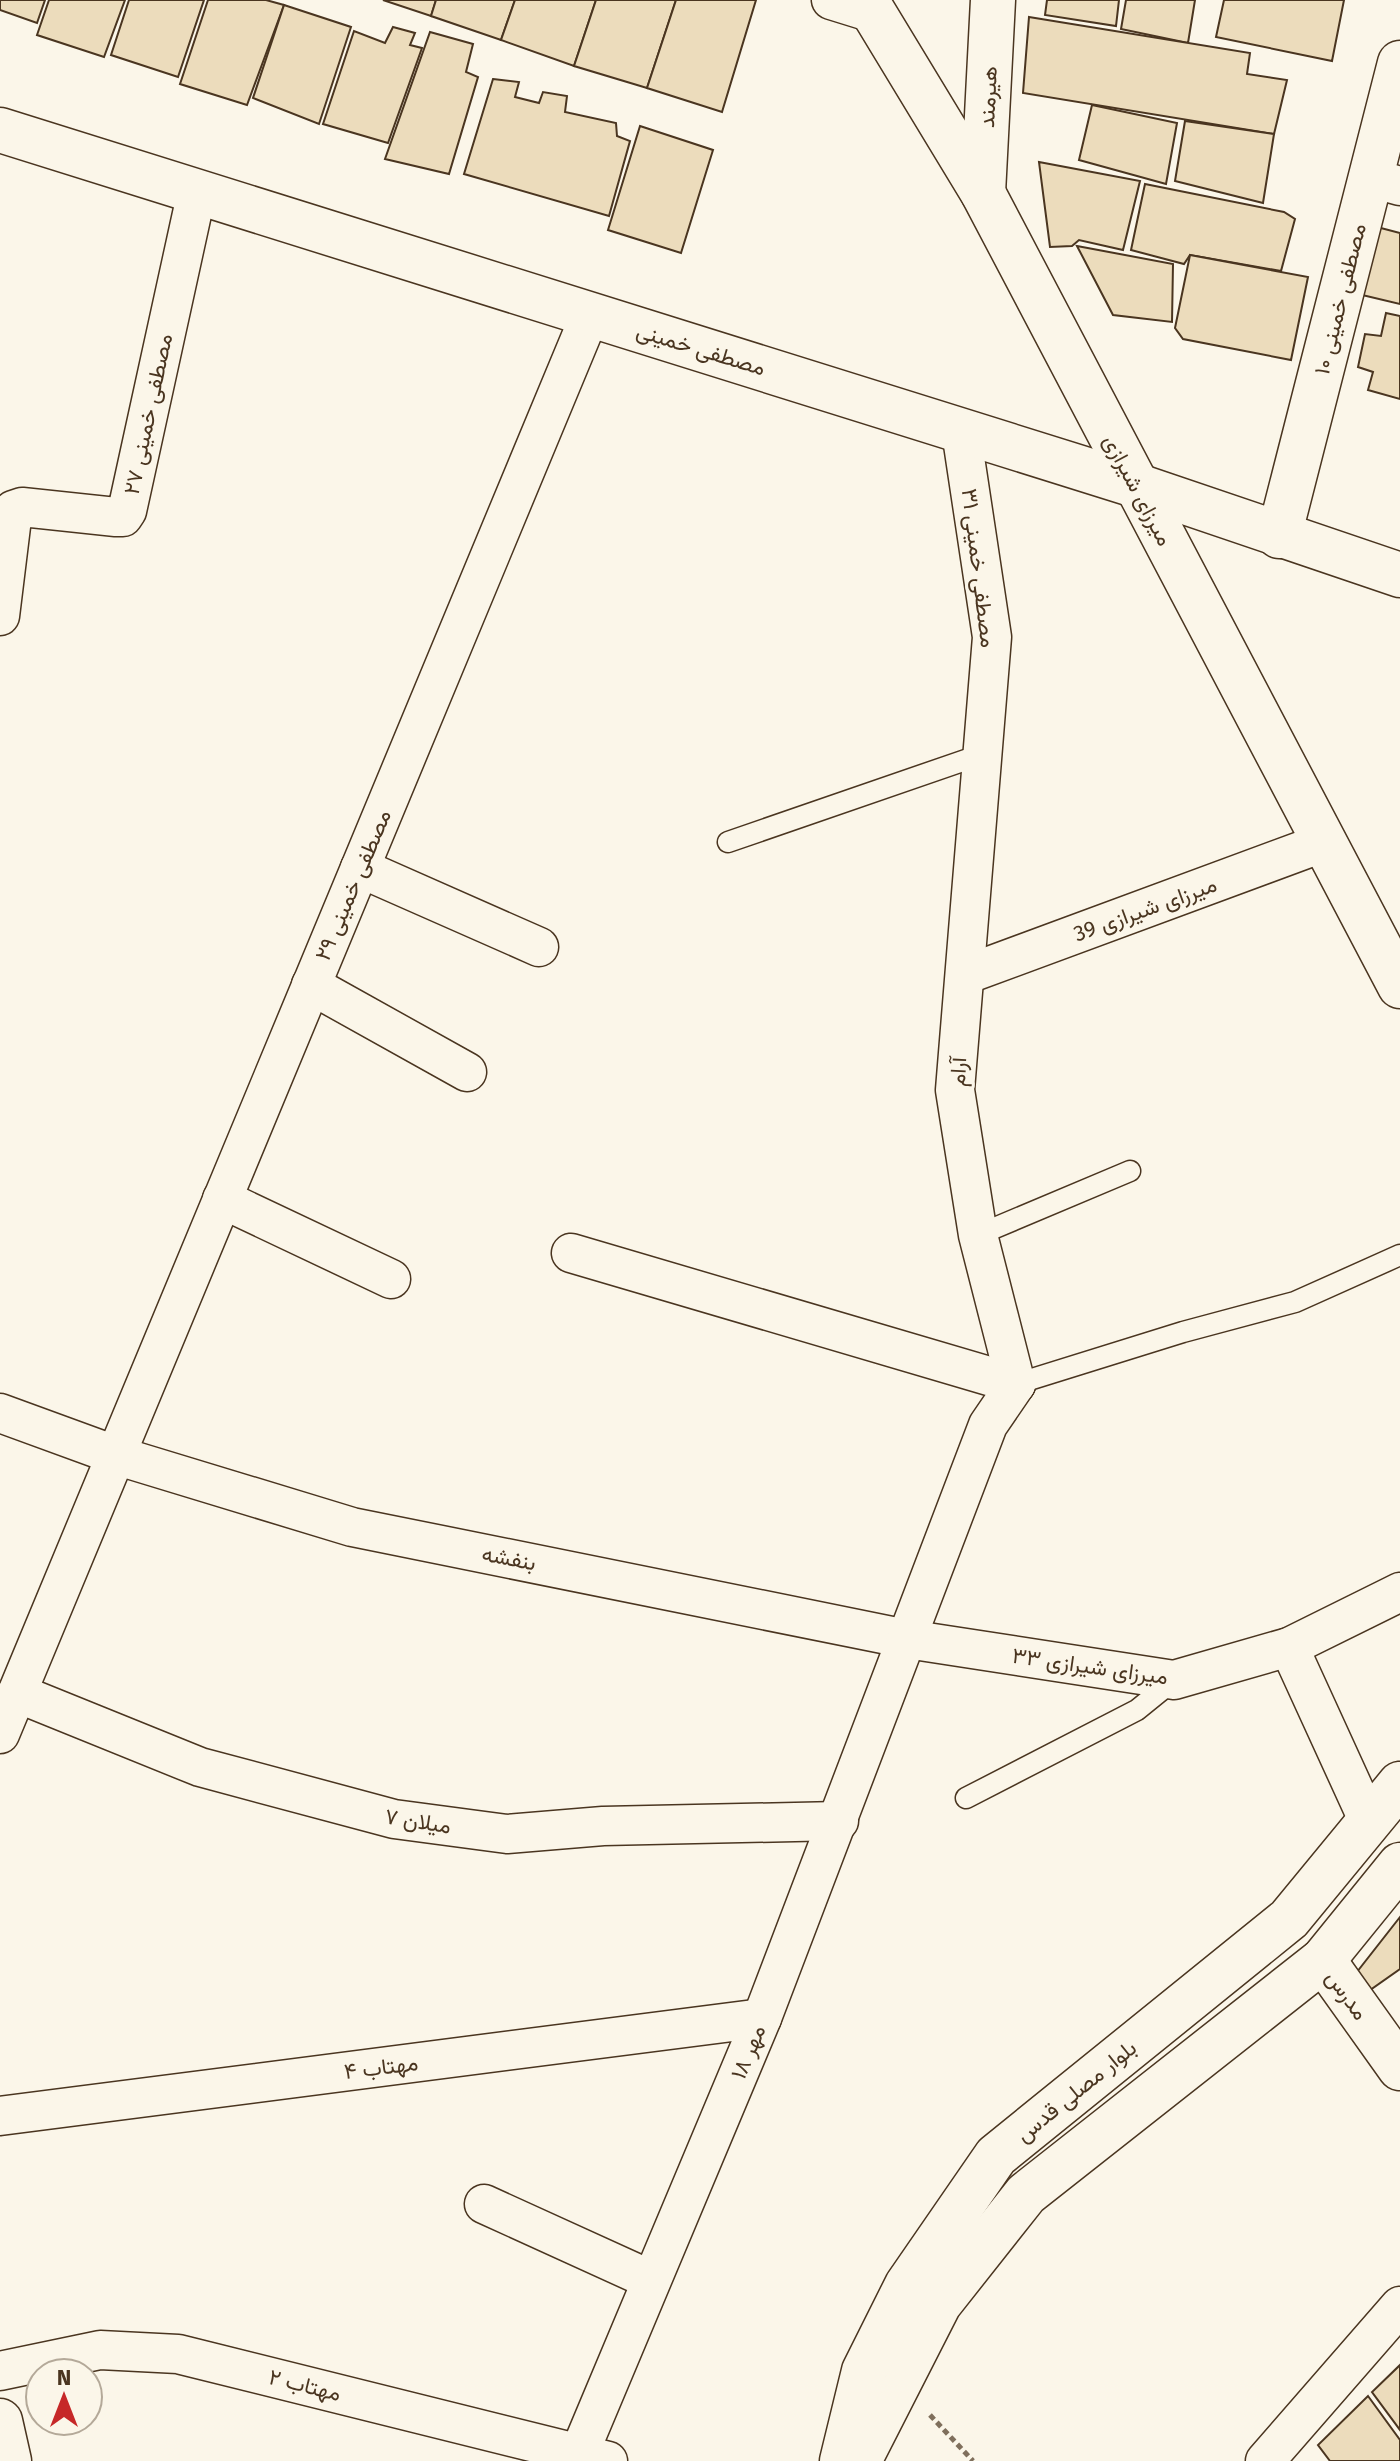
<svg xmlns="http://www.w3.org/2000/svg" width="1400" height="2461" viewBox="0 0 1400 2461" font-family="'Fira Sans',Vazirmatn,sans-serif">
	<rect width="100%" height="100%" fill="#fbf6e9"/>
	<g fill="#ecdcbc" stroke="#4a3520" stroke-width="2">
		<path d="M 0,0 L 45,0 L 37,23 L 0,10 Z"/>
		<path d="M 49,0 L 125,0 L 104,57 L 37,35 Z"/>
		<path d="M 129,0 L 204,0 L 178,77 L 111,55 Z"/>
		<path d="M 208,0 L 266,0 L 284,5 L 247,105 L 180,84 Z"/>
		<path d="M 383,0 L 436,0 L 431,16 Z"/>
		<path d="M 436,0 L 515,0 L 501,40 L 431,16 Z"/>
		<path d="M 515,0 L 596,0 L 574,66 L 501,40 Z"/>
		<path d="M 596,0 L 676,0 L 647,88 L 574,66 Z"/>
		<path d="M 676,0 L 756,0 L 722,112 L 647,88 Z"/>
		<path d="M 1047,0 L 1119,0 L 1116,26 L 1045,15 Z"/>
		<path d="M 1126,0 L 1195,0 L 1188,43 L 1121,29 Z"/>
		<path d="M 1224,0 L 1344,0 L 1332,61 L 1216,37 Z"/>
		<path d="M 284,5 L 351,27 L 319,124 L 253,98 Z"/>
		<path d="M 1029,17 L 1250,53 L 1247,74 L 1287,80 L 1274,134 L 1023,93 Z"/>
		<path d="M 393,27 L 415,33 L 410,45 L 422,48 L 388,143 L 323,124 L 354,31 L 385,43 Z"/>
		<path d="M 430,32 L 473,44 L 466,72 L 478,77 L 449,174 L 385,159 Z"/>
		<path d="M 493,79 L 519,82 L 515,97 L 539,103 L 543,92 L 567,96 L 565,112 L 616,123 L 617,136 L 630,141 L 609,216 L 464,174 Z"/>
		<path d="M 1092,105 L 1177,123 L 1166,184 L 1079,160 Z"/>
		<path d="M 1185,121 L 1274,134 L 1263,203 L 1175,181 Z"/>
		<path d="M 640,126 L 713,150 L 681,253 L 608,230 Z"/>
		<path d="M 1039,162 L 1140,181 L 1123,250 L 1079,240 L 1072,246 L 1050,247 Z"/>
		<path d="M 1145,184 L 1284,212 L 1295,219 L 1281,271 L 1190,255 L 1184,264 L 1131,250 Z"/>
		<path d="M 1377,227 L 1400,233 L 1400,304 L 1358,294 Z"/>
		<path d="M 1077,246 L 1173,264 L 1172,322 L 1113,315 Z"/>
		<path d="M 1190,255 L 1308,277 L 1291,360 L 1183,339 L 1175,328 Z"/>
		<path d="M 1386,313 L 1400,316 L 1400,399 L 1368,390 L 1373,372 L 1358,367 L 1365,334 L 1381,336 Z"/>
		<path d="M 1400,1917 L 1400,1969 L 1363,1995 L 1353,1977 Z"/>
		<path d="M 1400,2365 L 1400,2430 L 1372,2392 Z"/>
		<path d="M 1368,2396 L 1400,2440 L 1400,2461 L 1330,2461 L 1318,2445 Z"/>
	</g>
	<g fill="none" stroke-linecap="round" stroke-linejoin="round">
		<defs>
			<g id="lane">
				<path d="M 728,842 L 983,754"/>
				<path d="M 978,1235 L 1130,1171"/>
				<path d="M 1016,1384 L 1183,1332 L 1295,1302 L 1400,1255"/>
				<path d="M 966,1798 L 1137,1710 L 1174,1680"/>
			</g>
			<g id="street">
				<path d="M 831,0 L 873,13"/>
				<path d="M 1371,178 L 1400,186"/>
				<path d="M 961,431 L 992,637 L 955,1090 L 978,1235 L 1016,1384"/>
				<path d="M 0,616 L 13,510 L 22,507 L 116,517 L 123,517 L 127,511 L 197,191"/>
				<path d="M 360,868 L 539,947"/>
				<path d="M 965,975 L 1325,842"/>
				<path d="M 311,985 L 467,1072"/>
				<path d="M 222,1199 L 391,1279"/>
				<path d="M 571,1253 L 1016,1384"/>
				<path d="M 0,1413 L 115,1455 L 352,1527 L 907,1639 L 1174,1680 L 1289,1647 L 1400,1592"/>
				<path d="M 1289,1647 L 1369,1822"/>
				<path d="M 17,1693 L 200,1767 L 394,1819 L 507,1834 L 603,1826 L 839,1821"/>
				<path d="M 0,1734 L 590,315"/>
				<path d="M 0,2116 L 762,2018"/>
				<path d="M 484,2204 L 651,2280"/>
				<path d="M 0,2371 L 100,2350 L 178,2354 L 608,2461"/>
				<path d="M 576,2461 L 762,2018 L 988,1425 L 1016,1384"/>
				<path d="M 1265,2461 L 1400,2306"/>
			</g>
			<g id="secondary">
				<path d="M 866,0 L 983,193 L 1400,986"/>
				<path d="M 0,130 L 1135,485 L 1400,575"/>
				<path d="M 983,193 L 993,0"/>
				<path d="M 1279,536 L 1400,63"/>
				<path d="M 1323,1960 L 1400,2068"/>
				<path d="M 0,2421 L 9,2461"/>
				<path d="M 860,2459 L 939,2304 L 1026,2194 L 1323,1960 L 1400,1865"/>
				<path d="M 842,2461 L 864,2371 L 907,2285 L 996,2156 L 1289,1919 L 1400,1784"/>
			</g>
		</defs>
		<use href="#lane" stroke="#4a3520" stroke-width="23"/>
		<use href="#street" stroke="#4a3520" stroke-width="41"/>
		<use href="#secondary" stroke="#4a3520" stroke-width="47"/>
		<path stroke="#7f6f5c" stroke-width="5" stroke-dasharray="6 4" stroke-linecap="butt" d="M 930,2415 L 973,2461"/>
		<use href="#lane" stroke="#fbf6e9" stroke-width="20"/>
		<use href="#street" stroke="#fbf6e9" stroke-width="38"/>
		<use href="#secondary" stroke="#fbf6e9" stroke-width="44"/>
	</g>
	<g text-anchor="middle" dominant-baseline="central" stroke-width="6" stroke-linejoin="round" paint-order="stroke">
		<g font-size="22" fill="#4a3520" stroke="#fbf6e9">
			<text transform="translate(988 97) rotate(-87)">هیرمند</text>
			<text transform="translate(1340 299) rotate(-76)">مصطفی خمینی ۱۰</text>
			<text transform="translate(701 349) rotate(17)">مصطفی خمینی</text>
			<text transform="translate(148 414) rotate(-78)">مصطفی خمینی ۲۷</text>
			<text transform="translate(1138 490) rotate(62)">میرزای شیرازی</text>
			<text transform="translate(979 568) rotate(83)">مصطفی خمینی ۳۱</text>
			<text transform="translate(353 885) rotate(-67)">مصطفی خمینی ۲۹</text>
			<text transform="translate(1145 909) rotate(-20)">میرزای شیرازی 39</text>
			<text transform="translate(958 1072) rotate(-87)">آرام</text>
			<text transform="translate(509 1558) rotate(11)">بنفشه</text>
			<text transform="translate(1090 1666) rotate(8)">میرزای شیرازی ۳۳</text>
			<text transform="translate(418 1821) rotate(9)">میلان ۷</text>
			<text transform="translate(1347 1995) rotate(54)">مدرس</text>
			<text transform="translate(748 2052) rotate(-67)">مهر ۱۸</text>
			<text transform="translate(381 2067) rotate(-7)">مهتاب ۴</text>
			<text transform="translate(1076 2091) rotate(-39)">بلوار مصلی قدس</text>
			<text transform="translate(305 2385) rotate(14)">مهتاب ۲</text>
		</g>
	</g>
	<g transform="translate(64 2397)"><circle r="38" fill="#fbf6e9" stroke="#b4a999" stroke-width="2"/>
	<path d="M0-6L14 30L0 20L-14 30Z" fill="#c62828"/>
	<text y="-12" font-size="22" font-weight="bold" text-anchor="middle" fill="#4a3520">N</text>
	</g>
</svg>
